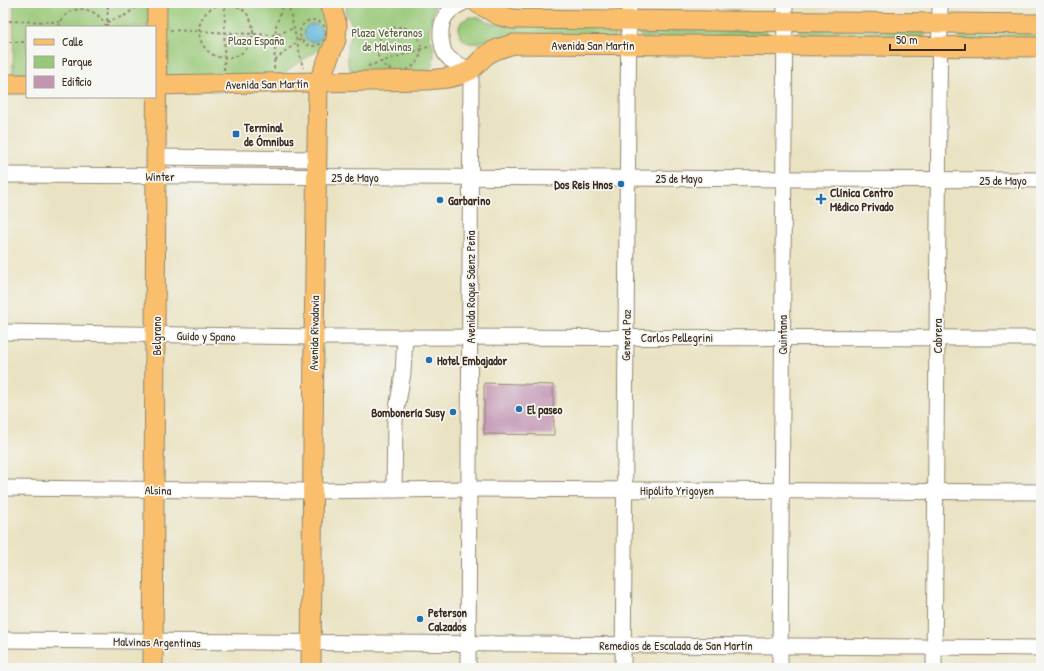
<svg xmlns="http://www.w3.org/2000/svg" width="1044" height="671" viewBox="0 0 1044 671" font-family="'Patrick Hand',sans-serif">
	<rect width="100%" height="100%" fill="#f6f6f2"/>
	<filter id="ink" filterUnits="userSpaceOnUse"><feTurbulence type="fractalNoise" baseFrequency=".025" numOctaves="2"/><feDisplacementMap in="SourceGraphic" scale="8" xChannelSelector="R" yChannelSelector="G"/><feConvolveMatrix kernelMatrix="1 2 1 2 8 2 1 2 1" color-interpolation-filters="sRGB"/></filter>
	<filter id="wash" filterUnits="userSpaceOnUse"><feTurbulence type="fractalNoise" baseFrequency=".012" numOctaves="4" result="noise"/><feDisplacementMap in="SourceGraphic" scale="16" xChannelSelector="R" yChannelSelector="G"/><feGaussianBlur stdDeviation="0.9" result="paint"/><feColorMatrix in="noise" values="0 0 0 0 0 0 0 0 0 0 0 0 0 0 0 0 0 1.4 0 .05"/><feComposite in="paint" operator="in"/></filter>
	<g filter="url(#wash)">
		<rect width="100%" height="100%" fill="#eae3c3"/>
		<g fill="#98c877" stroke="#6a794a">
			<path d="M 14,3 L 149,3 L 149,27 L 27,27 L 27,75 L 13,75 Z"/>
			<path d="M 165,3 L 316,3 L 328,24 L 328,39 L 320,49 L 289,69 L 283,76 L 278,79 L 165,75 Z"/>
			<path d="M 347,3 L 435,3 L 429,33 L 433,46 L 434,54 L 433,64 L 430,70 L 421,73 L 357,75 L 351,71 L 348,65 L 347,46 L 350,39 L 352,30 L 352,24 L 347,16 L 346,11 Z"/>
			<path d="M 470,17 L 480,18 L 493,24 L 608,26 L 613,27 L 616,33 L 614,38 L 607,40 L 492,38 C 485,41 478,44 470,43 C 462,42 456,32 460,24 C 462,20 466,19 470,17 Z"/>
			<path d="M 1041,27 L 1041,41 L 961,40 L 957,37 L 956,32 Z"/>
			<path d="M 801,28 L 925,31 L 925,35 L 924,40 L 801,37 L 800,33 Z"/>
			<path d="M 642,29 L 767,31 L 768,35 L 766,39 L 642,38 L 640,34 Z"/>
		</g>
		<circle fill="#5bb3d8" stroke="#4b6e7b" cx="313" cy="33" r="9"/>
		<g id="blocks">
			<path fill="#c295b3" d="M 484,383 L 553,385 L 554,435 L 484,434 Z"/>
		</g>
	</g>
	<g filter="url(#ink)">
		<use href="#blocks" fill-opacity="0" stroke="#928670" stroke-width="1"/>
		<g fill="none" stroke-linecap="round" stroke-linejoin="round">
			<defs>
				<g id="minor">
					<path d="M 463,3 C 447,10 440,19 441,37 C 442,43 442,50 446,55 C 452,63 462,66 471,70 L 468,668"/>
					<path d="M 157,157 L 317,159"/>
					<path d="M 3,175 L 1041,180"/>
					<path d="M 3,332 L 314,337 L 1041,338"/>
					<path d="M 3,488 L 313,491 L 468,489 L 1041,492"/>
					<path d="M 394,490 L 395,421 L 403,373 L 405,337"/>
					<path d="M 3,640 L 1041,648"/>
					<path d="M 623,668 L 629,3"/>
					<path d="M 780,668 L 785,3"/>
					<path d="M 934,668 L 940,3"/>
				</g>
				<g id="major">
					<path d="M 477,3 L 498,15 L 513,19 L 1041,24"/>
					<path d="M 3,84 L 27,84"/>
					<path d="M 155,85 L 427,80 C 441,79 456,78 469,71 C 475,67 480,61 485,56 C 494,49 503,47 514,44 L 1041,47"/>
					<path d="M 153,668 L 157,3"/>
					<path d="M 311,668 L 314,337 L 318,83 L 336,40 L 337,25 L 332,9 L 328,3"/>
				</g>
			</defs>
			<use href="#minor" stroke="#928670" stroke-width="17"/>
			<use href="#major" stroke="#928670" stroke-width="21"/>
			<g stroke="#928670" stroke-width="2" stroke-dasharray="3 3" stroke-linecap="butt">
				<path d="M 82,3 L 82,9"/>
				<path d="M 288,3 L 303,68"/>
				<circle cx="226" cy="31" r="27"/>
				<circle cx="313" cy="33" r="13"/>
				<path d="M 3,21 L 61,22"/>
				<path d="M 107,22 L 126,15 L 141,3"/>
				<path d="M 59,27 C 65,2 98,5 106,27"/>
				<path d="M 107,27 L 108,3"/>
				<circle cx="399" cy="49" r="22"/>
				<path d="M 170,30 L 276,35 L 294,28"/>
				<path d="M 3,42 L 27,42"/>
				<path d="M 275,60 L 301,39"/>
				<path d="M 368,66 L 431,46"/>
				<path d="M 274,69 L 276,26 L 282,8 L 282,3"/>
				<path d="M 224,70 L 225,3"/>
			</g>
			<use href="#minor" stroke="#fff" stroke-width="15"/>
			<use href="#major" stroke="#f9bf6d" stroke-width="19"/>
		</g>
	</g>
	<g fill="#1f6fb2" stroke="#f6f6f2" stroke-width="1.5">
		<rect x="232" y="130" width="8" height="8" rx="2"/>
		<circle cx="621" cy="184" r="4"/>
		<path d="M819 193h4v4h4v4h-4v4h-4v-4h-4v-4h4z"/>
		<circle cx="440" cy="200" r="4"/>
		<circle cx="429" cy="360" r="4"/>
		<circle cx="519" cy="409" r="4"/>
		<circle cx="453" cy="412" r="4"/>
		<circle cx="420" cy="619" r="4"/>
	</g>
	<g text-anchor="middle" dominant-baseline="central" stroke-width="3.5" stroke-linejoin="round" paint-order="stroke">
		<g font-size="12" fill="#575939" stroke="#f6f6f2">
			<text x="387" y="32">Plaza Veteranos<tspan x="387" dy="14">de Malvinas</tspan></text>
			<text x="256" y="40">Plaza España</text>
		</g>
		<g font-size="12" fill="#3b2a1e" stroke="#f6f6f2">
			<text x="593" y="45">Avenida San Martín</text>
			<text transform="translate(267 84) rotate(-1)">Avenida San Martín</text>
			<text x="160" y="176">Winter</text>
			<text x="355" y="177">25 de Mayo</text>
			<text x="679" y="178">25 de Mayo</text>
			<text x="1003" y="180">25 de Mayo</text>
			<text transform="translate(470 287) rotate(-90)">Avenida Roque Sáenz Peña</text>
			<text transform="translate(314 333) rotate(-89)">Avenida Rivadavia</text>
			<text transform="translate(626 335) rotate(-89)">General Paz</text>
			<text transform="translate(782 335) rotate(-90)">Quintana</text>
			<text transform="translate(156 336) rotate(-90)">Belgrano</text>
			<text transform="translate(206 336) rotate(1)">Guido y Spano</text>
			<text transform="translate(937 336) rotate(-90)">Cabrera</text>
			<text x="677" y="337">Carlos Pellegrini</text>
			<text transform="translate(158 490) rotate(1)">Alsina</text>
			<text x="677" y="490">Hipólito Yrigoyen</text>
			<text transform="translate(157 642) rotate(1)">Malvinas Argentinas</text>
			<text x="676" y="645">Remedios de Escalada de San Martín</text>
		</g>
		<g font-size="12" font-weight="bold" fill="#3b2a1e" stroke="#f6f6f2" text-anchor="start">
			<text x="244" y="127">Terminal<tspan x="244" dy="14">de Ómnibus</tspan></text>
			<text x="613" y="184" text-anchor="end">Dos Reis Hnos</text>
			<text x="830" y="192">Clínica Centro<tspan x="830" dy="14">Médico Privado</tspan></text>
			<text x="448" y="200">Garbarino</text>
			<text x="437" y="360">Hotel Embajador</text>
			<text x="527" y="409">El paseo</text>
			<text x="445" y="412" text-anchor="end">Bombonería Susy</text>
			<text x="428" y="612">Peterson<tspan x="428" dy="14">Calzados</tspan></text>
		</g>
	</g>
	<rect width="1044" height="671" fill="none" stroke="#f6f6f2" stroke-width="16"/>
	<rect x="26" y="26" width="130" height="72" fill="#f6f6f2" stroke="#aba49d"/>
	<rect x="34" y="39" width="20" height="6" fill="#f9bf6d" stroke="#aba49d"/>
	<text x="62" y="46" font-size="12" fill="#3b2a1e">Calle</text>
	<rect x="34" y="56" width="20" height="12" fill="#98c877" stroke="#aba49d"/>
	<text x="62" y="66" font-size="12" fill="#3b2a1e">Parque</text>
	<rect x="34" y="76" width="20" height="12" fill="#c295b3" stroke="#aba49d"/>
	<text x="62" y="86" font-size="12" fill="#3b2a1e">Edificio</text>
	<path d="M890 44v6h75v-6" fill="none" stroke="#3b2a1e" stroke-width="2"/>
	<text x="896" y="44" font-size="12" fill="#3b2a1e" stroke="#f6f6f2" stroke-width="3" paint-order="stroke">50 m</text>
</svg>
